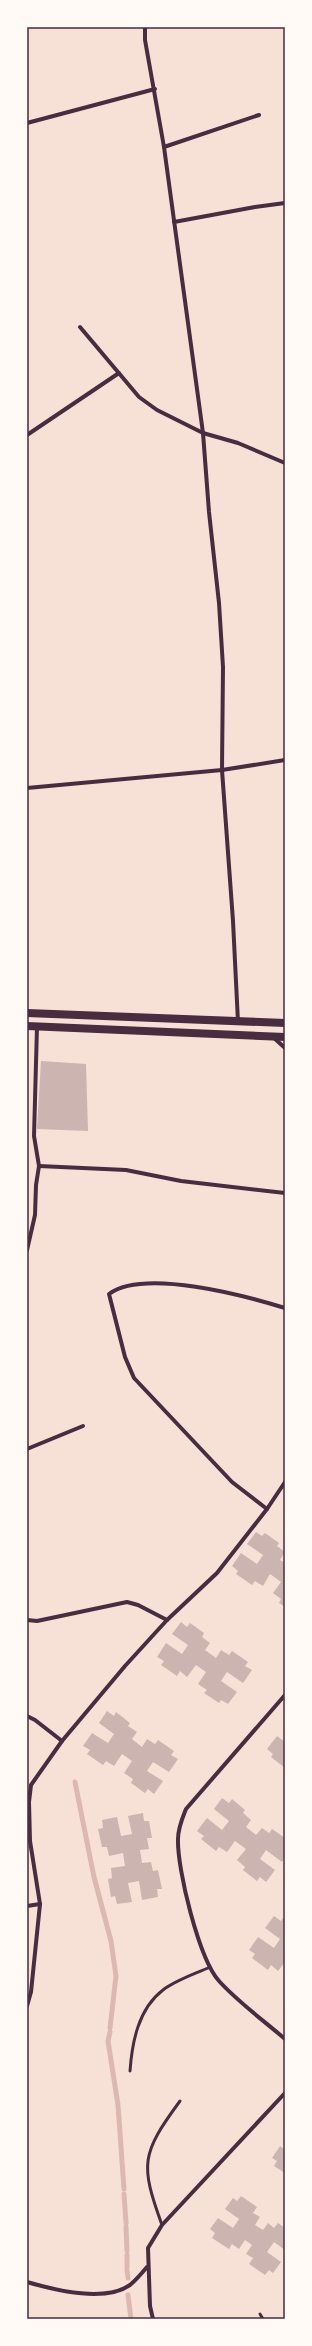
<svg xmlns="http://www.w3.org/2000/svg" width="312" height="2346" viewBox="0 0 312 2346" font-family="Merriweather,serif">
	<rect width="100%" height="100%" fill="#f7e1d7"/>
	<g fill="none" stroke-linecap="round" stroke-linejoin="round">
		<g stroke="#dcb8b0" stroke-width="5">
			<path d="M 75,1782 L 94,1877 L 111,1941 L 116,1976 L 110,2028"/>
			<path d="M 110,2032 L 108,2041 L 118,2105 L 124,2189"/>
			<path d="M 124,2194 L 126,2223"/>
			<path d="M 126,2227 L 127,2251"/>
			<path d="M 127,2255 L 127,2267"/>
			<path d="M 127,2270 L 128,2278"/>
			<path d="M 128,2295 L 131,2319"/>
		</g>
	</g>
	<g fill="#ccb4b1">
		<path d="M 41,1061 L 86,1064 L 88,1131 L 37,1129 Z"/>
		<path d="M 256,1532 L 262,1536 L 265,1533 L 279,1543 L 277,1546 L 285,1552 L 280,1560 L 285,1563 L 285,1607 L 279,1603 L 281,1599 L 273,1593 L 281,1582 L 270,1574 L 263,1586 L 255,1581 L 252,1585 L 236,1574 L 238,1571 L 232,1566 L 241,1553 L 257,1564 L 263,1555 L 247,1544 Z"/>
		<path d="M 181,1622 L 187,1627 L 190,1623 L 204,1633 L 202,1637 L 210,1643 L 205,1650 L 216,1658 L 221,1650 L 229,1655 L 232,1651 L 248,1662 L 245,1666 L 252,1670 L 243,1683 L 227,1672 L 221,1681 L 237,1692 L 228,1704 L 221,1700 L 219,1703 L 204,1693 L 207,1690 L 198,1684 L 206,1672 L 196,1665 L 187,1677 L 180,1671 L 177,1676 L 161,1665 L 164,1661 L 157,1657 L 166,1643 L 182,1654 L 188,1645 L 172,1634 Z"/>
		<path d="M 107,1711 L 114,1716 L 116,1712 L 130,1723 L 128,1726 L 137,1732 L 132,1739 L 142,1747 L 147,1739 L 155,1744 L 158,1740 L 174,1751 L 171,1755 L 178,1759 L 169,1772 L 153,1762 L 147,1771 L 163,1781 L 154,1794 L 148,1789 L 145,1793 L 131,1783 L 133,1779 L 124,1773 L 132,1761 L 122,1754 L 114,1766 L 106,1761 L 103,1765 L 87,1754 L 90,1750 L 83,1746 L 92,1733 L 108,1743 L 114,1734 L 99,1723 Z"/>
		<path d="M 277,1736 L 285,1742 L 285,1768 L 271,1757 L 273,1754 L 267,1749 Z"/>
		<path d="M 222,1798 L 229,1803 L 232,1799 L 245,1810 L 243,1813 L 251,1820 L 246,1827 L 256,1835 L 262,1828 L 269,1833 L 272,1829 L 285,1838 L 285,1857 L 282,1862 L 266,1850 L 260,1859 L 275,1870 L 266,1882 L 260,1877 L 257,1881 L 243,1870 L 245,1867 L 237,1860 L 246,1849 L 235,1841 L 227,1852 L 219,1847 L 216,1851 L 201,1839 L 204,1836 L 197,1831 L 207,1818 L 222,1830 L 229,1821 L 214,1809 Z"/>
		<path d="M 143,1813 L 144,1821 L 149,1821 L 152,1838 L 147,1838 L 149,1849 L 140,1850 L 142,1863 L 151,1862 L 153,1871 L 158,1870 L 162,1889 L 157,1889 L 158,1897 L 142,1900 L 139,1881 L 128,1883 L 132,1902 L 117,1904 L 115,1896 L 111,1897 L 108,1879 L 112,1878 L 111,1868 L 125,1866 L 123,1853 L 109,1856 L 107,1847 L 102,1847 L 98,1829 L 103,1828 L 102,1820 L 117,1817 L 121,1836 L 132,1834 L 128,1816 Z"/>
		<path d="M 274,1916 L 281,1921 L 283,1918 L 285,1919 L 285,1962 L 278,1971 L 271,1965 L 268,1970 L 252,1958 L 255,1954 L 249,1950 L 258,1937 L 274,1948 L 280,1939 L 265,1928 Z"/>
		<path d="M 280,2146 L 285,2150 L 285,2173 L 274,2166 L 277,2161 L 272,2158 Z"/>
		<path d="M 241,2196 L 257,2207 L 253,2213 L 260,2217 L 255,2225 L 263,2230 L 268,2223 L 274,2228 L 278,2223 L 285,2228 L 285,2250 L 274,2242 L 267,2252 L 281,2262 L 273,2273 L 269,2270 L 265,2275 L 249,2264 L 253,2258 L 246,2254 L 252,2245 L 245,2240 L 239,2249 L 232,2244 L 229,2249 L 212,2238 L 215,2233 L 210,2229 L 218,2218 L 233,2228 L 239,2219 L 225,2209 L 233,2198 L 237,2201 Z"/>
	</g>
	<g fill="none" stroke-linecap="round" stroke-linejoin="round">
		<g stroke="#4a2c40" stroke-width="3">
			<path d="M 130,2071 C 132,2043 138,2009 163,1990 C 176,1980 195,1974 210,1967"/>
			<path d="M 162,2225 C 140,2164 141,2154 180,2101"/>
			<path d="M 260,2314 L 263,2319"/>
		</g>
		<g stroke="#4a2c40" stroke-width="4">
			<path d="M 145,27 L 145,40 L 164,147 L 203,433 L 209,512 L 219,603 L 223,667 L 222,770 L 233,921 L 238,1022"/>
			<path d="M 27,123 L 155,89"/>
			<path d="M 164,147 L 259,115"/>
			<path d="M 174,222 L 255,207 L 285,203"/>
			<path d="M 80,327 L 139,397 L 157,410 L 203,433 L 238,443 L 285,463"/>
			<path d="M 27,435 L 119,373"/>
			<path d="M 27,788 L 222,770 L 285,760"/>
			<path d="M 274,1038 L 285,1048"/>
			<path d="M 39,1166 L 126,1170 L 181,1181 L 285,1193"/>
			<path d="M 27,1250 L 35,1215 L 36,1185 L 39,1166 L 34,1136 L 37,1027"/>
			<path d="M 27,1449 L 83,1426"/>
			<path d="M 267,1509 L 232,1482 L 134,1378 L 125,1357 L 109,1294 C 144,1268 246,1296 285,1308"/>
			<path d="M 27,1620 L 37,1621 L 127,1602 L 138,1605 L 167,1620"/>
			<path d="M 285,1695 L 186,1809 C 182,1819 178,1828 178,1839 C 177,1869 199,1959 219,1981 C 238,2002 263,2020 285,2039"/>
			<path d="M 27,1716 L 35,1720 L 62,1741"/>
			<path d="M 27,1906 L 40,1904"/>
			<path d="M 27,2006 L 31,1992 L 40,1904 L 30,1841 L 29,1802 L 31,1785 L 62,1741 L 125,1666 L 167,1620 L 217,1573 L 267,1509 L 285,1482"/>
			<path d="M 27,2282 C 54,2290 104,2303 130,2285 C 136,2280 142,2273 147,2267"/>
			<path d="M 153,2319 L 150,2306 L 148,2248 L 162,2225 L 285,2093"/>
		</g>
		<g stroke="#4a2c40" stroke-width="8">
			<path d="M 27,1013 L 285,1023"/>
			<path d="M 27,1026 L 285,1037"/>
		</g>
	</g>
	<rect width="312" height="2346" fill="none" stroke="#fffaf5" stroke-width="56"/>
	<rect x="28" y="28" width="256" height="2290" fill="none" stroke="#4a2c40" stroke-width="1.5"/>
</svg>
